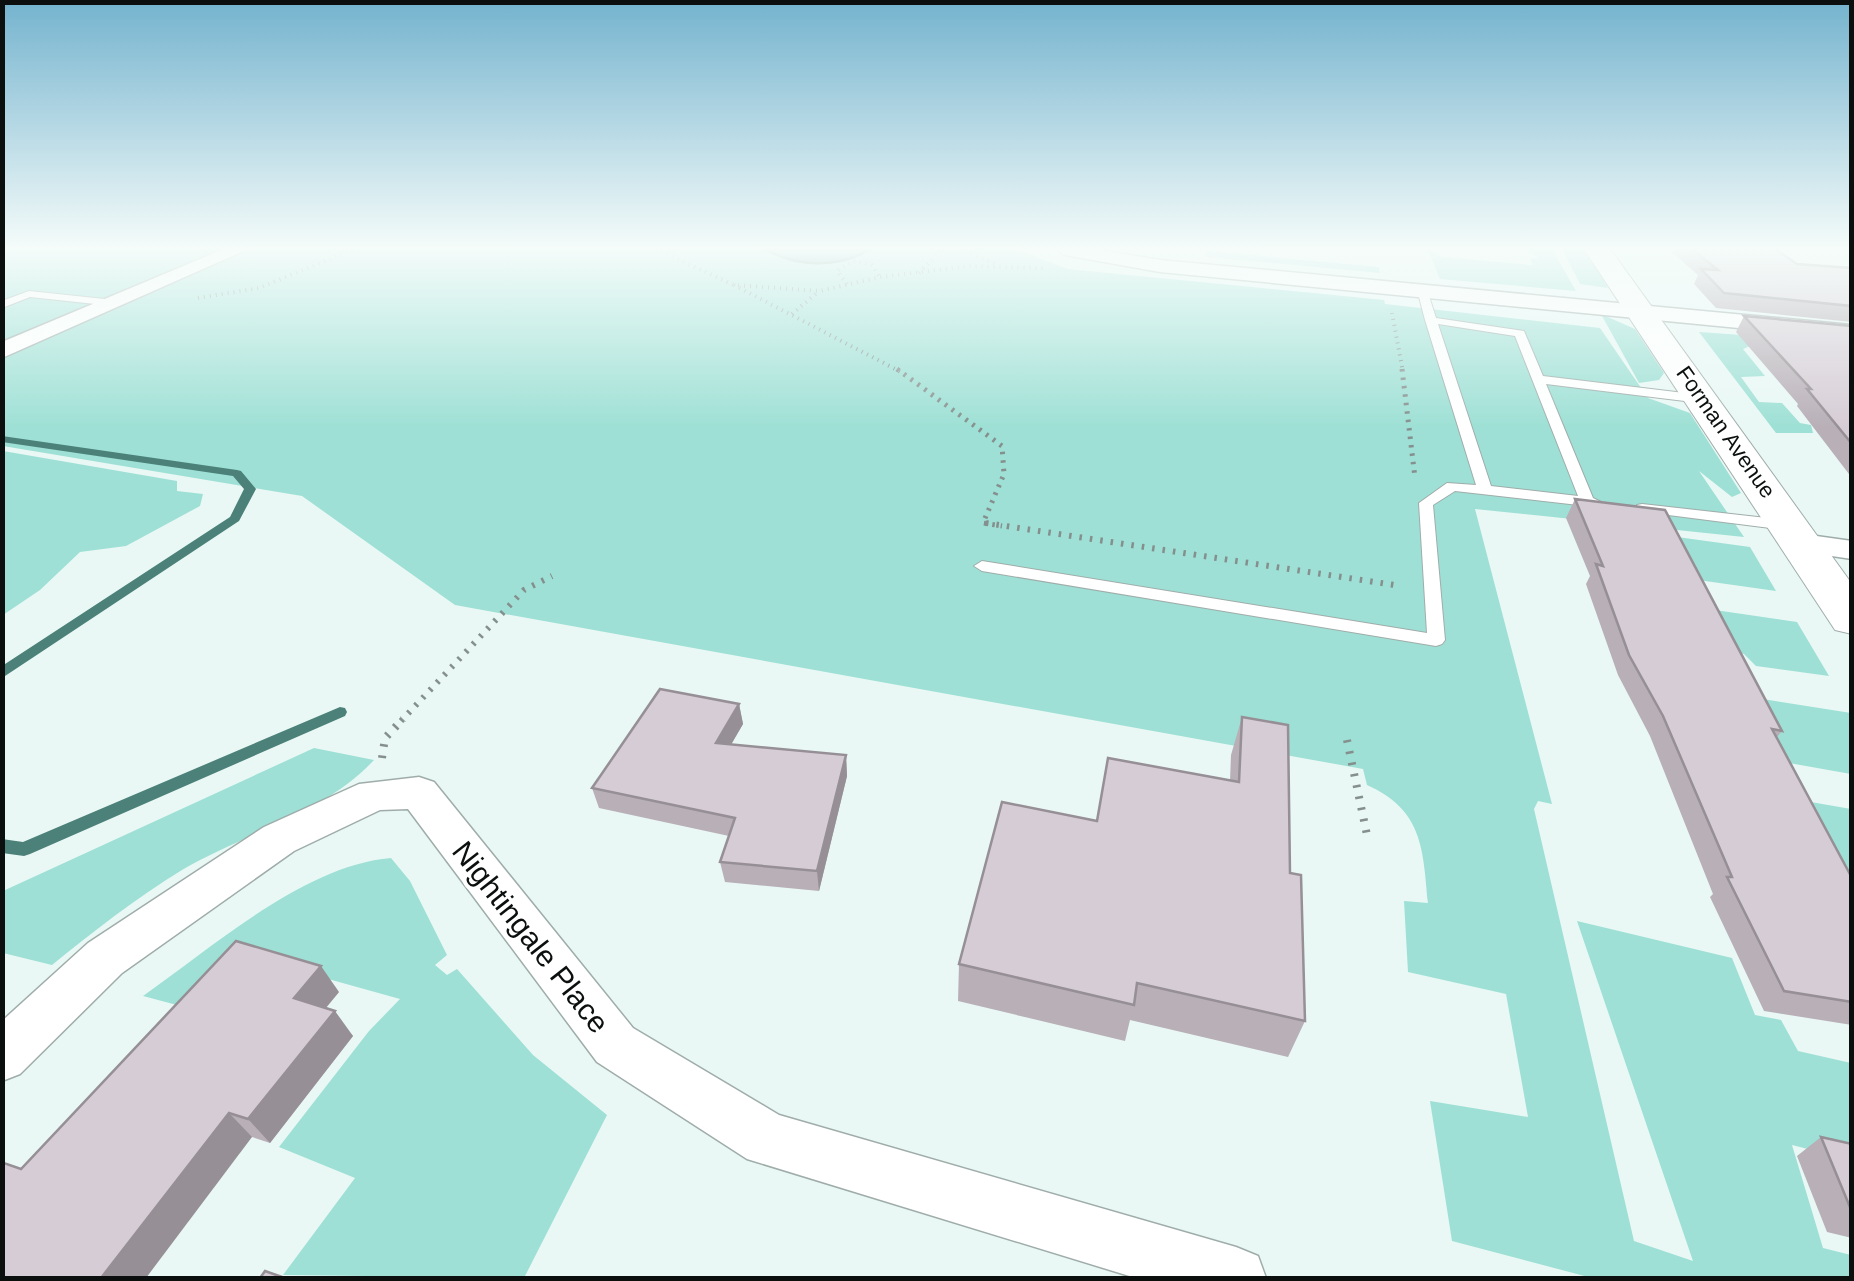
<svg xmlns="http://www.w3.org/2000/svg" width="1854" height="1281" viewBox="0 0 1854 1281" font-family="Arial,sans-serif">
	<rect width="100%" height="100%" fill="#e9f8f5"/>
	<g fill="#9ee0d5">
		<path d="M 2,249 L 1014,249 L 1068,269 L 1384,300 L 1385,304 L 1600,328 L 1648,398 L 1690,413 L 1741,493 L 1732,497 L 1699,471 L 1744,537 L 1475,509 L 1552,804 L 1538,801 L 1534,809 L 1634,1241 L 1693,1261 L 1577,921 L 1732,958 L 1755,1015 L 1781,1020 L 1798,1051 L 1851,1063 L 1851,1160 L 1792,1145 L 1823,1248 L 1851,1255 L 1851,1278 L 1592,1278 L 1452,1241 L 1430,1101 L 1528,1117 L 1506,994 L 1408,972 L 1404,901 L 1428,903 C 1423,849 1423,810 1367,785 L 1363,769 L 455,605 L 302,496 L 3,446 Z"/>
		<path d="M 1526,249 L 1552,249 L 1576,291 L 1440,279 L 1428,250 L 1442,257 L 1533,265 L 1530,259 L 1539,258 Z"/>
		<path d="M 1562,249 L 1585,249 L 1608,288 L 1580,284 Z"/>
		<path d="M 1206,251 L 1379,267 L 1380,273 L 1207,257 Z"/>
		<path d="M 1601,314 L 1635,329 L 1664,373 L 1659,380 L 1639,383 Z"/>
		<path d="M 1699,332 L 1742,335 L 1750,346 L 1743,349 L 1765,376 L 1741,377 L 1759,402 L 1782,403 L 1800,423 L 1811,425 L 1813,433 L 1776,433 Z"/>
		<path d="M 3,451 L 177,481 L 177,491 L 203,494 L 200,506 L 126,546 L 80,552 L 40,590 L 3,615 Z"/>
		<path d="M 1670,536 L 1750,547 L 1776,591 L 1691,579 Z"/>
		<path d="M 1708,609 L 1797,622 L 1829,676 L 1756,666 L 1744,654 L 1730,651 Z"/>
		<path d="M 1756,698 L 1851,713 L 1851,774 L 1789,763 Z"/>
		<path d="M 314,748 L 374,760 C 325,813 244,834 182,870 C 136,898 94,931 52,965 L 3,953 L 3,891 Z"/>
		<path d="M 1805,801 L 1851,809 L 1851,884 Z"/>
		<path d="M 391,858 L 410,881 L 447,955 L 435,965 L 447,975 L 457,969 L 533,1055 L 607,1115 L 524,1278 L 283,1275 L 355,1178 L 279,1147 L 369,1031 L 400,999 L 260,960 L 188,1008 L 143,996 C 213,947 305,865 391,858 Z"/>
	</g>
	<path fill="#66b2a6" stroke="#4b8179" stroke-width="2.5" d="M 764,249 L 870,249 C 838,269 797,267 764,249 Z"/>
	<g fill="none" stroke-linecap="round" stroke-linejoin="round">
		<g fill="#4b8179" fill-rule="evenodd">
			<path d="M 2,436 L 237,470 L 241,471 L 256,489 L 239,521 L 2,678 L 2,666 L 230,517 L 244,489 L 233,476 L 2,442 Z"/>
			<path d="M 340,707 L 345,708 L 347,712 L 345,716 L 30,854 L 24,856 L 2,853 L 2,839 L 23,842 Z"/>
		</g>
		<defs>
			<g id="lane">
				<path d="M 1423,290 L 1428,293 L 1436,318 L 1524,331 L 1543,376 L 1701,395 L 1707,399 L 1701,403 L 1546,384 L 1593,498 L 1603,503 L 1596,507 L 1455,491 L 1433,505 L 1445,640 L 1442,644 L 1436,646 L 982,571 L 974,566 L 982,561 L 1427,633 L 1419,503 L 1447,483 L 1476,485 L 1425,320 L 1418,293 ZM 1438,324 L 1515,336 L 1578,496 L 1491,486 Z"/>
				<path d="M 29,291 L 114,300 L 119,303 L 114,306 L 30,297 L 2,308 L 2,301 Z"/>
				<path d="M 1642,504 L 1785,520 L 1793,525 L 1785,530 L 1637,511 L 1637,505 Z"/>
			</g>
			<g id="street">
				<path d="M 224,249 L 248,249 L 2,358 L 2,342 Z"/>
				<path d="M 1056,249 L 1094,249 L 1160,260 L 1852,325 L 1852,339 L 1160,272 L 1065,255 Z"/>
				<path d="M 1802,534 L 1852,541 L 1852,559 L 1791,550 L 1787,543 Z"/>
				<path d="M 419,777 L 434,782 L 633,1028 L 779,1115 L 1236,1247 L 1258,1256 L 1266,1278 L 1136,1278 L 747,1159 L 597,1062 L 408,809 L 380,810 L 294,851 L 122,973 L 20,1074 L 2,1081 L 2,1021 L 88,943 L 264,827 L 359,784 Z"/>
			</g>
			<path id="secondary" d="M 1584,249 L 1610,249 L 1852,584 L 1852,634 L 1835,630 Z"/>
		</defs>
		<use href="#lane" stroke="#9fadaa" stroke-width="2"/>
		<use href="#street" stroke="#9fadaa" stroke-width="3"/>
		<use href="#secondary" stroke="#9fadaa" stroke-width="2"/>
		<g stroke="#85908e" stroke-width="4" stroke-dasharray="1 5" stroke-linecap="butt">
			<path d="M 656,249 L 734,285 L 820,291 L 880,277 L 968,266 L 1045,268"/>
			<path d="M 960,249 L 998,265"/>
			<path d="M 919,273 L 942,249"/>
			<path d="M 847,284 L 837,271 L 853,261 L 872,265 L 879,276"/>
			<path d="M 734,285 L 901,372"/>
			<path d="M 198,298 L 259,288 L 354,249"/>
			<path d="M 1392,313 L 1403,372"/>
			<path d="M 792,314 L 818,292"/>
		</g>
		<g stroke="#85908e" stroke-width="5" stroke-dasharray="2.5 6" stroke-linecap="butt">
			<path d="M 897,369 L 1002,446 L 1004,474 L 983,523 L 1002,526"/>
			<path d="M 1402,369 L 1415,478"/>
		</g>
		<g stroke="#85908e" stroke-width="6" stroke-dasharray="2.5 8" stroke-linecap="butt">
			<path d="M 986,523 L 1401,586"/>
			<path d="M 401,721 L 524,590 L 552,576"/>
		</g>
		<g stroke="#85908e" stroke-width="8" stroke-dasharray="2.5 9" stroke-linecap="butt">
			<path d="M 1347,740 L 1367,835"/>
			<path d="M 382,758 L 385,738 L 403,719"/>
		</g>
		<use href="#lane" fill="#fff" fill-rule="evenodd"/>
		<use href="#street" fill="#fff" fill-rule="evenodd"/>
		<use href="#secondary" fill="#fff" fill-rule="evenodd"/>
	</g>
	<g fill="#b8afb7">
		<path d="M 1668,249 L 1775,249 L 1797,264 L 1852,268 L 1852,322 L 1716,308 L 1694,284 L 1698,275 Z"/>
		<path d="M 1744,316 L 1852,326 L 1852,478 L 1797,406 L 1798,404 L 1736,332 Z"/>
		<path d="M 1575,499 L 1782,731 L 1777,737 L 1852,878 L 1852,1025 L 1764,1011 L 1710,897 L 1713,894 L 1650,736 L 1618,675 L 1586,584 L 1590,576 L 1566,518 Z"/>
		<path d="M 739,704 L 743,724 L 731,744 L 846,755 L 847,776 L 819,891 L 725,882 L 720,862 L 729,836 L 599,808 L 592,788 Z"/>
		<path d="M 1242,717 L 1290,873 L 1305,1021 L 1288,1057 L 1130,1020 L 1125,1041 L 958,1001 L 959,964 L 1097,821 L 1230,781 L 1231,755 Z"/>
		<path d="M 339,992 L 326,1008 L 353,1036 L 270,1143 L 252,1137 L 21,1169 Z"/>
		<path d="M 1821,1137 L 1852,1144 L 1852,1238 L 1827,1232 L 1797,1156 Z"/>
	</g>
	<g fill="#968f95">
		<path d="M 739,704 L 743,724 L 720,764 L 716,743 Z"/>
		<path d="M 846,755 L 847,776 L 819,891 L 817,871 Z"/>
		<path d="M 321,966 L 339,992 L 313,1023 L 294,998 Z"/>
		<path d="M 335,1011 L 353,1036 L 270,1143 L 248,1119 Z"/>
		<path d="M 229,1113 L 252,1137 L 146,1278 L 101,1278 Z"/>
	</g>
	<g fill="#d6ccd5" stroke="#968f95" stroke-width="2.5">
		<path d="M 1692,249 L 1775,249 L 1797,264 L 1852,268 L 1852,306 L 1724,293 L 1701,269 L 1718,270 Z"/>
		<path d="M 1744,316 L 1852,326 L 1852,444 L 1807,389 L 1811,389 Z"/>
		<path d="M 1575,499 L 1665,510 L 1782,731 L 1772,729 L 1852,878 L 1852,1002 L 1784,991 L 1727,877 L 1732,877 L 1663,716 L 1629,655 L 1596,564 L 1603,566 Z"/>
		<path d="M 660,689 L 739,704 L 716,743 L 846,755 L 817,871 L 720,862 L 735,818 L 592,788 Z"/>
		<path d="M 1242,717 L 1288,725 L 1290,873 L 1301,875 L 1305,1021 L 1137,983 L 1134,1005 L 959,964 L 1002,802 L 1097,821 L 1108,758 L 1239,782 Z"/>
		<path d="M 236,941 L 321,966 L 294,998 L 335,1011 L 248,1119 L 229,1113 L 101,1278 L 2,1278 L 2,1164 L 4,1163 L 21,1169 Z"/>
		<path d="M 1821,1137 L 1852,1144 L 1852,1212 Z"/>
		<path d="M 265,1271 L 285,1278 L 260,1278 Z"/>
	</g>
	<linearGradient id="sky" x2="0" y2="1"><stop stop-color="#74b3ce"/><stop offset="0.58" stop-color="#f5fcfa"/><stop offset="1" stop-color="#f5fcfa" stop-opacity="0"/></linearGradient>
	<rect width="1854" height="428" fill="url(#sky)"/>
	<g text-anchor="middle" dominant-baseline="central" stroke-width="8" stroke-linejoin="round" paint-order="stroke">
		<g font-size="22" fill="#0b100f" stroke="#fff">
			<text transform="translate(1726 432) rotate(55)">Forman Avenue</text>
		</g>
		<g font-size="30" fill="#0b100f" stroke="#fff">
			<text transform="translate(531 937) rotate(52)">Nightingale Place</text>
		</g>
	</g>
	<rect width="1854" height="1281" fill="none" stroke="#0b100f" stroke-width="10"/>
</svg>
